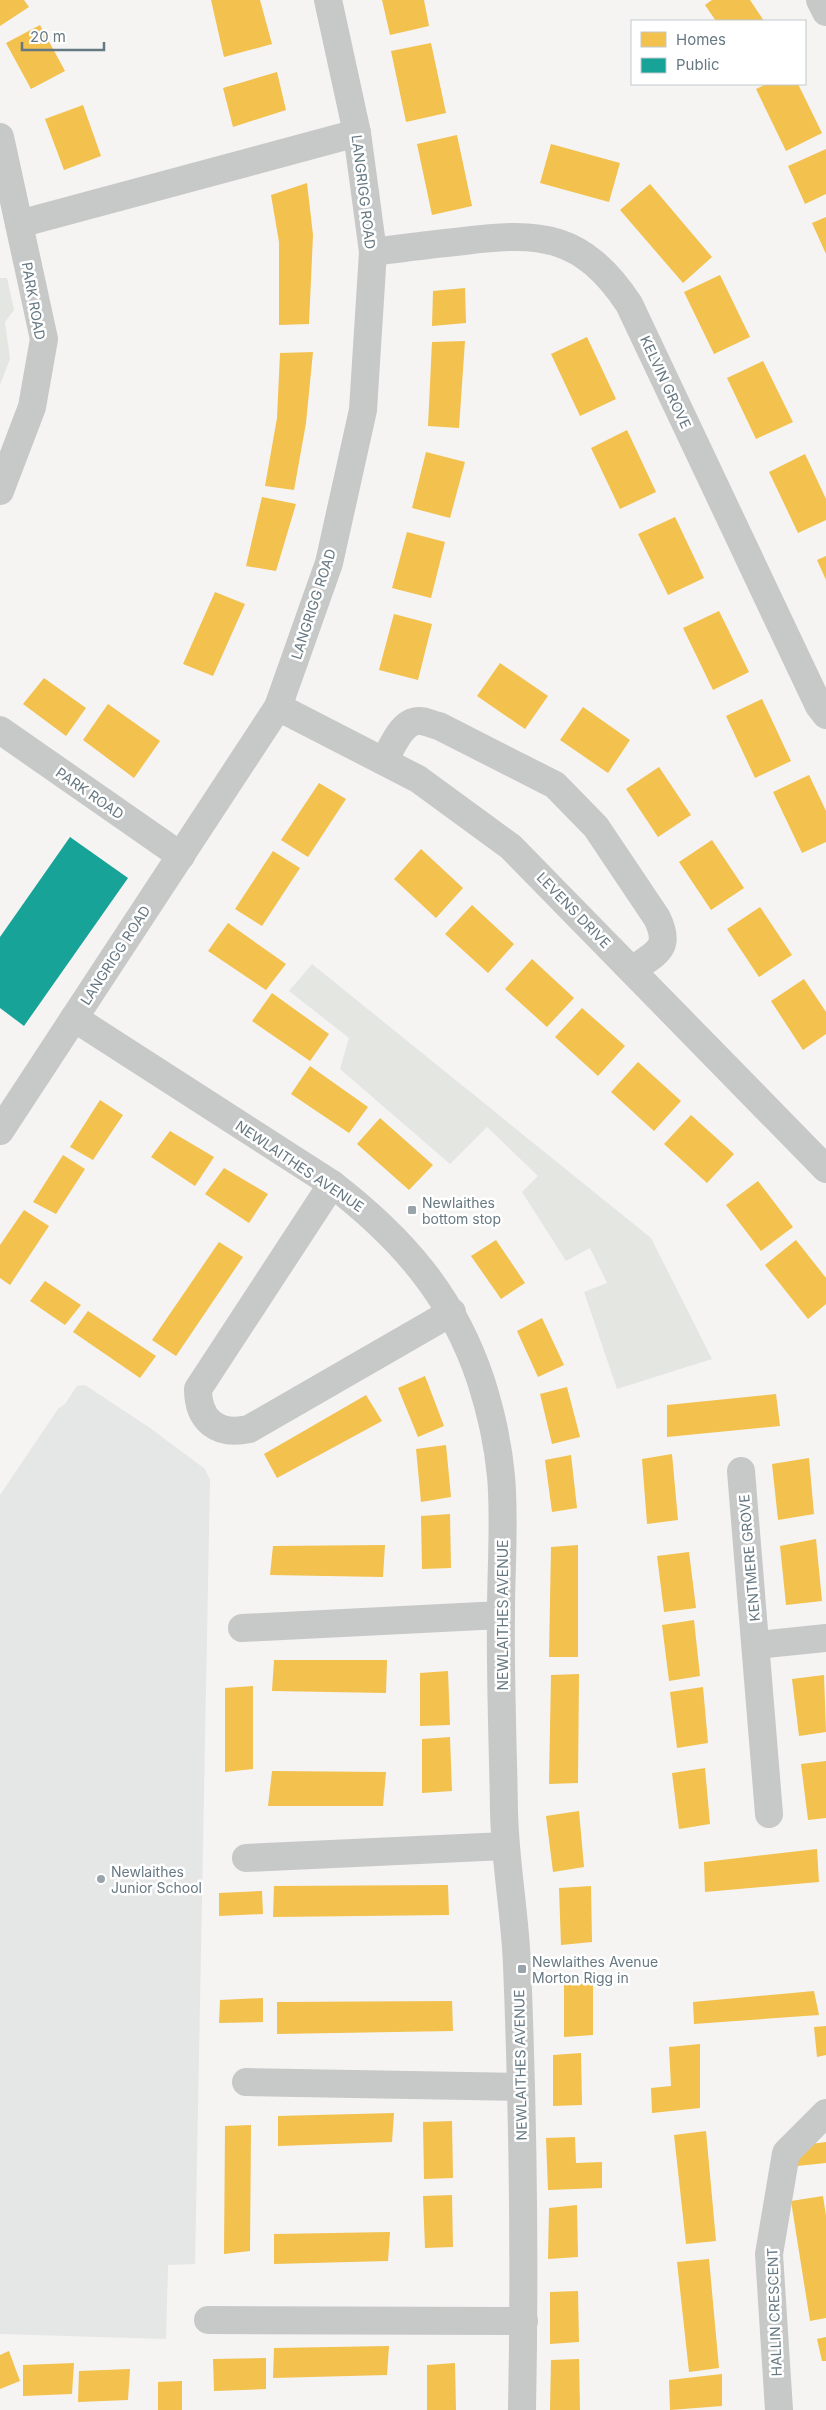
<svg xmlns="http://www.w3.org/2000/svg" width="826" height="2410" viewBox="0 0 826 2410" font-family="Inter,sans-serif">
	<rect width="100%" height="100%" fill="#f5f4f3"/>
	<path fill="#e5e6e6" d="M 85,1385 L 150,1428 L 205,1469 L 210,1480 L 195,2264 L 168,2265 L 166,2339 L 0,2334 L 0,1495 L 58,1409 L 65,1404 L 77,1386 Z"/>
	<g fill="#e4e6e1">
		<path d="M 0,278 L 7,278 L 14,310 L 5,322 L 10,359 L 0,385 Z"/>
		<path d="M 312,964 L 651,1238 L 712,1359 L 617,1389 L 584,1292 L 607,1283 L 590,1248 L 566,1261 L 522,1192 L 538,1176 L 487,1127 L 450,1164 L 340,1069 L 349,1038 L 289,991 Z"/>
	</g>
	<g fill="#f2c14e">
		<path d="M 0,0 L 24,0 L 29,7 L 0,26 Z"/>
		<path d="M 211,0 L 260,0 L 272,44 L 224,57 Z"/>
		<path d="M 382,0 L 424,0 L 429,26 L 390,35 Z"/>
		<path d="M 712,0 L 750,0 L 764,21 L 716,21 L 705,5 Z"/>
		<path d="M 40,25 L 65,71 L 31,89 L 6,43 Z"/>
		<path d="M 431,43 L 446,113 L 406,122 L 391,51 Z"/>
		<path d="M 277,72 L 286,110 L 233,127 L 223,88 Z"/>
		<path d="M 767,84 L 798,84 L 822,133 L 786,151 L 756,89 Z"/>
		<path d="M 83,105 L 101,156 L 64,170 L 45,119 Z"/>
		<path d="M 457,135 L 472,206 L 432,215 L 417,144 Z"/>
		<path d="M 551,144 L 620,163 L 609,202 L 540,183 Z"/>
		<path d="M 826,149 L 826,194 L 805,204 L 788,166 Z"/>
		<path d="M 307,183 L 313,235 L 309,324 L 279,325 L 279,242 L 271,195 Z"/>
		<path d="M 650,184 L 712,257 L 683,283 L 620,210 Z"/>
		<path d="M 826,217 L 826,254 L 812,223 Z"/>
		<path d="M 720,275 L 750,337 L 714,354 L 684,292 Z"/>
		<path d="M 465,288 L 466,323 L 432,326 L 433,291 Z"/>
		<path d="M 587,337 L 616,399 L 580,416 L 551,354 Z"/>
		<path d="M 465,341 L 459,428 L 428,426 L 432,342 Z"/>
		<path d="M 313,352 L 306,423 L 294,490 L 265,486 L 277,418 L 280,353 Z"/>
		<path d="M 763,361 L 793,422 L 756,439 L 727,378 Z"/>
		<path d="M 627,430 L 656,492 L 620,509 L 591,448 Z"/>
		<path d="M 426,452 L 465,462 L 450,518 L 412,508 Z"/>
		<path d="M 805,454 L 826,499 L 826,520 L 798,533 L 769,472 Z"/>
		<path d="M 262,497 L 296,504 L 276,571 L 246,566 Z"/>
		<path d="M 675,517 L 704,578 L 668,595 L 638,534 Z"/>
		<path d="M 407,532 L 445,542 L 431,598 L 392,588 Z"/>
		<path d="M 826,556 L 826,580 L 817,560 Z"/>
		<path d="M 215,592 L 245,604 L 213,676 L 183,664 Z"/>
		<path d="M 719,611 L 749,672 L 713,690 L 683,628 Z"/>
		<path d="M 394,614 L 432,624 L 418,680 L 379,670 Z"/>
		<path d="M 500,663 L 548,696 L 525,729 L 477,696 Z"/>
		<path d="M 44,678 L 86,708 L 66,736 L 23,704 Z"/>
		<path d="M 762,699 L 791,761 L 755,778 L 726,716 Z"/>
		<path d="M 108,704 L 160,741 L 134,778 L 83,740 Z"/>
		<path d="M 583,707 L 630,740 L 608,773 L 560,740 Z"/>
		<path d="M 659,767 L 691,815 L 658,837 L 626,789 Z"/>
		<path d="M 809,775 L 826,811 L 826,842 L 802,853 L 773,792 Z"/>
		<path d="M 319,783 L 346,799 L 308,857 L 281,840 Z"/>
		<path d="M 712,840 L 744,888 L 711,910 L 679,862 Z"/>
		<path d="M 421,849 L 463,888 L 436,918 L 394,879 Z"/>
		<path d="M 273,851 L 300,868 L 262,926 L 235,909 Z"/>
		<path d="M 472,905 L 514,944 L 488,973 L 445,934 Z"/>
		<path d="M 760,907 L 792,955 L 759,977 L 727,929 Z"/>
		<path d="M 228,923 L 286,964 L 266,990 L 208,951 Z"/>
		<path d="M 532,959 L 574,998 L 547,1027 L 505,989 Z"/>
		<path d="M 804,979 L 826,1012 L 826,1034 L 803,1050 L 771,1001 Z"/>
		<path d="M 272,993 L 329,1034 L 310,1061 L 252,1021 Z"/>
		<path d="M 582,1008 L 625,1046 L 598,1076 L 555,1037 Z"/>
		<path d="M 638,1062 L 681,1101 L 654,1131 L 611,1092 Z"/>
		<path d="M 310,1066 L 368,1107 L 349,1133 L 291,1094 Z"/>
		<path d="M 100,1100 L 123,1115 L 93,1160 L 70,1147 Z"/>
		<path d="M 691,1115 L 734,1154 L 707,1183 L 664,1144 Z"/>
		<path d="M 380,1118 L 433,1165 L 409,1190 L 357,1144 Z"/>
		<path d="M 170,1131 L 214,1157 L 195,1186 L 151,1157 Z"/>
		<path d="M 63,1155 L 85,1169 L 56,1214 L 33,1202 Z"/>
		<path d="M 224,1168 L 268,1194 L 249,1223 L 205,1194 Z"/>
		<path d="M 758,1181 L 793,1227 L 761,1251 L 726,1205 Z"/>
		<path d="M 24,1210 L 49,1226 L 10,1285 L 0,1278 L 0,1245 Z"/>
		<path d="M 496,1240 L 525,1283 L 501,1299 L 471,1256 Z"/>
		<path d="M 796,1240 L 826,1278 L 826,1304 L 808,1319 L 765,1265 Z"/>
		<path d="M 219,1242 L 243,1257 L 176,1356 L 152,1340 Z"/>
		<path d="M 45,1281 L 81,1305 L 65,1325 L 30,1301 Z"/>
		<path d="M 88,1311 L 156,1356 L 140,1378 L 73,1332 Z"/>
		<path d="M 542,1318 L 564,1365 L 538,1377 L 517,1331 Z"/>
		<path d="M 425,1376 L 444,1426 L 418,1437 L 398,1388 Z"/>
		<path d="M 567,1387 L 580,1437 L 552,1444 L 540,1394 Z"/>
		<path d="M 776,1394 L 780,1426 L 667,1437 L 667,1405 Z"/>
		<path d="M 366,1395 L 382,1421 L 277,1478 L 264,1454 Z"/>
		<path d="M 446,1445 L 451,1497 L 421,1502 L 416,1449 Z"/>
		<path d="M 672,1454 L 678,1520 L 647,1524 L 642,1459 Z"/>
		<path d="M 571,1455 L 577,1508 L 552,1512 L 545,1460 Z"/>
		<path d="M 809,1458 L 814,1514 L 778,1520 L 772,1464 Z"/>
		<path d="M 450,1514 L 451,1568 L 422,1569 L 421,1516 Z"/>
		<path d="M 816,1539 L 822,1601 L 786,1605 L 780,1546 Z"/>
		<path d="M 385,1545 L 383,1577 L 270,1575 L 273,1546 Z"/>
		<path d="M 578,1545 L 578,1657 L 549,1657 L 551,1547 Z"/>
		<path d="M 689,1552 L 696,1608 L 664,1612 L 657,1556 Z"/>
		<path d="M 694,1620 L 700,1676 L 669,1681 L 662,1625 Z"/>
		<path d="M 274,1660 L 387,1660 L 386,1693 L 272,1691 Z"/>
		<path d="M 448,1671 L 450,1725 L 420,1726 L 420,1673 Z"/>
		<path d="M 579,1674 L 578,1783 L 549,1784 L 551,1675 Z"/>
		<path d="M 824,1675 L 826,1732 L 799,1736 L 792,1679 Z"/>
		<path d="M 253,1686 L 253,1769 L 225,1772 L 225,1688 Z"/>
		<path d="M 703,1687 L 708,1743 L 677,1748 L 670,1692 Z"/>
		<path d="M 450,1737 L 452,1791 L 422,1793 L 422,1739 Z"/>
		<path d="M 826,1761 L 826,1818 L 808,1820 L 801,1764 Z"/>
		<path d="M 705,1768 L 710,1824 L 679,1829 L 672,1773 Z"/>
		<path d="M 272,1771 L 386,1772 L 383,1806 L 268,1806 Z"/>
		<path d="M 579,1811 L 584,1867 L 553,1872 L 546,1816 Z"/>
		<path d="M 817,1849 L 819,1882 L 705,1892 L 704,1862 Z"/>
		<path d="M 448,1885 L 449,1915 L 273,1917 L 274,1886 Z"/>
		<path d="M 591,1886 L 592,1942 L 561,1945 L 559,1888 Z"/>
		<path d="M 262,1891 L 263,1914 L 219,1916 L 219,1893 Z"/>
		<path d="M 593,1983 L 593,2035 L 564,2037 L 564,1985 Z"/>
		<path d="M 814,1991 L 819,2015 L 694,2024 L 693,2002 Z"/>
		<path d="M 263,1998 L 263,2022 L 219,2023 L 220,2000 Z"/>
		<path d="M 452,2001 L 453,2031 L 277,2034 L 277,2002 Z"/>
		<path d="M 826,2026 L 826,2055 L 817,2057 L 814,2027 Z"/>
		<path d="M 700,2044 L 700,2108 L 652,2113 L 651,2088 L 671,2086 L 669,2047 Z"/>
		<path d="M 581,2053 L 582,2105 L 553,2106 L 553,2055 Z"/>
		<path d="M 394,2113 L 392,2142 L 278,2146 L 278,2116 Z"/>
		<path d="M 452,2121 L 453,2178 L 424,2179 L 423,2122 Z"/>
		<path d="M 251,2125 L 250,2251 L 224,2254 L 225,2126 Z"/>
		<path d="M 706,2131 L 716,2241 L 686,2244 L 674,2135 Z"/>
		<path d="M 575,2137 L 576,2163 L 602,2162 L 602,2188 L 548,2190 L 546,2138 Z"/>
		<path d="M 826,2142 L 826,2163 L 797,2166 L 796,2146 Z"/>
		<path d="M 452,2195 L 453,2247 L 425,2248 L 423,2196 Z"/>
		<path d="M 823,2196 L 826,2216 L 826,2318 L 810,2321 L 791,2201 Z"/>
		<path d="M 577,2205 L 578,2257 L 548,2259 L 549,2208 Z"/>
		<path d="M 390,2232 L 388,2261 L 274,2264 L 274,2234 Z"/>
		<path d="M 709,2259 L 719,2368 L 689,2372 L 677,2262 Z"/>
		<path d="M 578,2291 L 579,2342 L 550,2344 L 550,2292 Z"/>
		<path d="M 826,2337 L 826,2361 L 822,2361 L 817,2339 Z"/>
		<path d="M 389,2346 L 387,2375 L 273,2378 L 274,2348 Z"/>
		<path d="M 9,2351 L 20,2381 L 0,2389 L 0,2355 Z"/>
		<path d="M 266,2358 L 266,2389 L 214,2391 L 213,2359 Z"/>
		<path d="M 579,2359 L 580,2410 L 550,2410 L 551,2360 Z"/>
		<path d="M 74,2363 L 72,2394 L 23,2396 L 23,2365 Z"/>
		<path d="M 455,2363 L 456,2410 L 427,2410 L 427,2365 Z"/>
		<path d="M 130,2369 L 128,2400 L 78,2402 L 79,2371 Z"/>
		<path d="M 722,2374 L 722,2406 L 670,2410 L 669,2380 Z"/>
		<path d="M 182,2381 L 182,2410 L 158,2410 L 158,2382 Z"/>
	</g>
	<path fill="#17a398" d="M 70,837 L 128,878 L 24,1026 L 0,1008 L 0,937 Z"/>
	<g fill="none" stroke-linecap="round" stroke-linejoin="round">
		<g stroke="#c7c8c8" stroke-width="28">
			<path d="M 820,0 L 826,12"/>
			<path d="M 0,137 L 44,339 L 32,407 L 0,491"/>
			<path d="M 19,224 L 357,133"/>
			<path d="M 373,252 C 403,248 434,244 464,241 C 541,231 583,235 629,304 L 819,706 L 826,715"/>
			<path d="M 278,707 L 418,779 L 511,847 L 826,1169"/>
			<path d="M 0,730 L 181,856"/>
			<path d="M 384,761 C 392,748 401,720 420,721 C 426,721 433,725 439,726 L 555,785 L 596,827 L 657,918 C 672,949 656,953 632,970"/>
			<path d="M 74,1018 L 332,1184 C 402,1238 453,1296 481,1381 C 491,1412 498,1444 501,1476 C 505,1518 501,1568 501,1611 C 500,1678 503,1744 504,1811 C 505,1863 515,1913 517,1965 C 523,2113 525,2262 522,2410"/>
			<path d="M 0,1131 L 278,707 L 329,563 L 363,410 L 373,252 L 357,133 L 328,0"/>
			<path d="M 332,1184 L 198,1389 C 198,1421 218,1436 249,1429 L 452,1312"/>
			<path d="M 741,1471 L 769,1814"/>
			<path d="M 242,1628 L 501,1615"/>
			<path d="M 757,1645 L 826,1638"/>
			<path d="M 246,1858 L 505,1846"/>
			<path d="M 246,2082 L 521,2087"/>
			<path d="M 208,2320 L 524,2321"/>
			<path d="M 779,2410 L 769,2254 L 786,2153 L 826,2113"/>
		</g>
	</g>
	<g fill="#98a3aa" stroke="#fff" stroke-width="2">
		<rect x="407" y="1205" width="10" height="10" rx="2.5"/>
		<circle cx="101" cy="1879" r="5"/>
		<rect x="517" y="1964" width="10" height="10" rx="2.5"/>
	</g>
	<g text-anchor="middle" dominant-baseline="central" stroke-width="5" stroke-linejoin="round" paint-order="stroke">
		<g font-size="14" fill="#667882" stroke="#fff">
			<text transform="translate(364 192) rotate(83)">LANGRIGG ROAD</text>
			<text transform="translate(34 301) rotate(80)">PARK ROAD</text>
			<text transform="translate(666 382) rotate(65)">KELVIN GROVE</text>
			<text transform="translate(313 604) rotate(-72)">LANGRIGG ROAD</text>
			<text transform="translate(90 793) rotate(35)">PARK ROAD</text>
			<text transform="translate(574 910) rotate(46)">LEVENS DRIVE</text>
			<text transform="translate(115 955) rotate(-57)">LANGRIGG ROAD</text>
			<text transform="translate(300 1166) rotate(34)">NEWLAITHES AVENUE</text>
			<text transform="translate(749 1558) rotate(-95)">KENTMERE GROVE</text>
			<text transform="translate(502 1615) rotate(-90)">NEWLAITHES AVENUE</text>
			<text transform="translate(520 2065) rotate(-91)">NEWLAITHES AVENUE</text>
			<text transform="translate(774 2312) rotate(-92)">HALLIN CRESCENT</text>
		</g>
		<g font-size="14" fill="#667882" stroke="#fff" text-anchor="start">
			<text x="422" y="1202">Newlaithes<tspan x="422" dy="16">bottom stop</tspan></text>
			<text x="111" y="1871">Newlaithes<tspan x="111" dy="16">Junior School</tspan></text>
			<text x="532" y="1961">Newlaithes Avenue<tspan x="532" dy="16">Morton Rigg in</tspan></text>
		</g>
	</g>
	<rect x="631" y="20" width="175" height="65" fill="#ffffff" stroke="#c2c9cd"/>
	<rect x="641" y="32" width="25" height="15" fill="#f2c14e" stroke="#c2c9cd"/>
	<text x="676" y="45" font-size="15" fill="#667882">Homes</text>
	<rect x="641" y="58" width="25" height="15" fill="#17a398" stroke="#c2c9cd"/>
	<text x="676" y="70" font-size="15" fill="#667882">Public</text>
	<path d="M22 42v8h82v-8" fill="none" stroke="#667882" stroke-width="2.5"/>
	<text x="30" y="42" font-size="15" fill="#667882" stroke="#ffffff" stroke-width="4" paint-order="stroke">20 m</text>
</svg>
